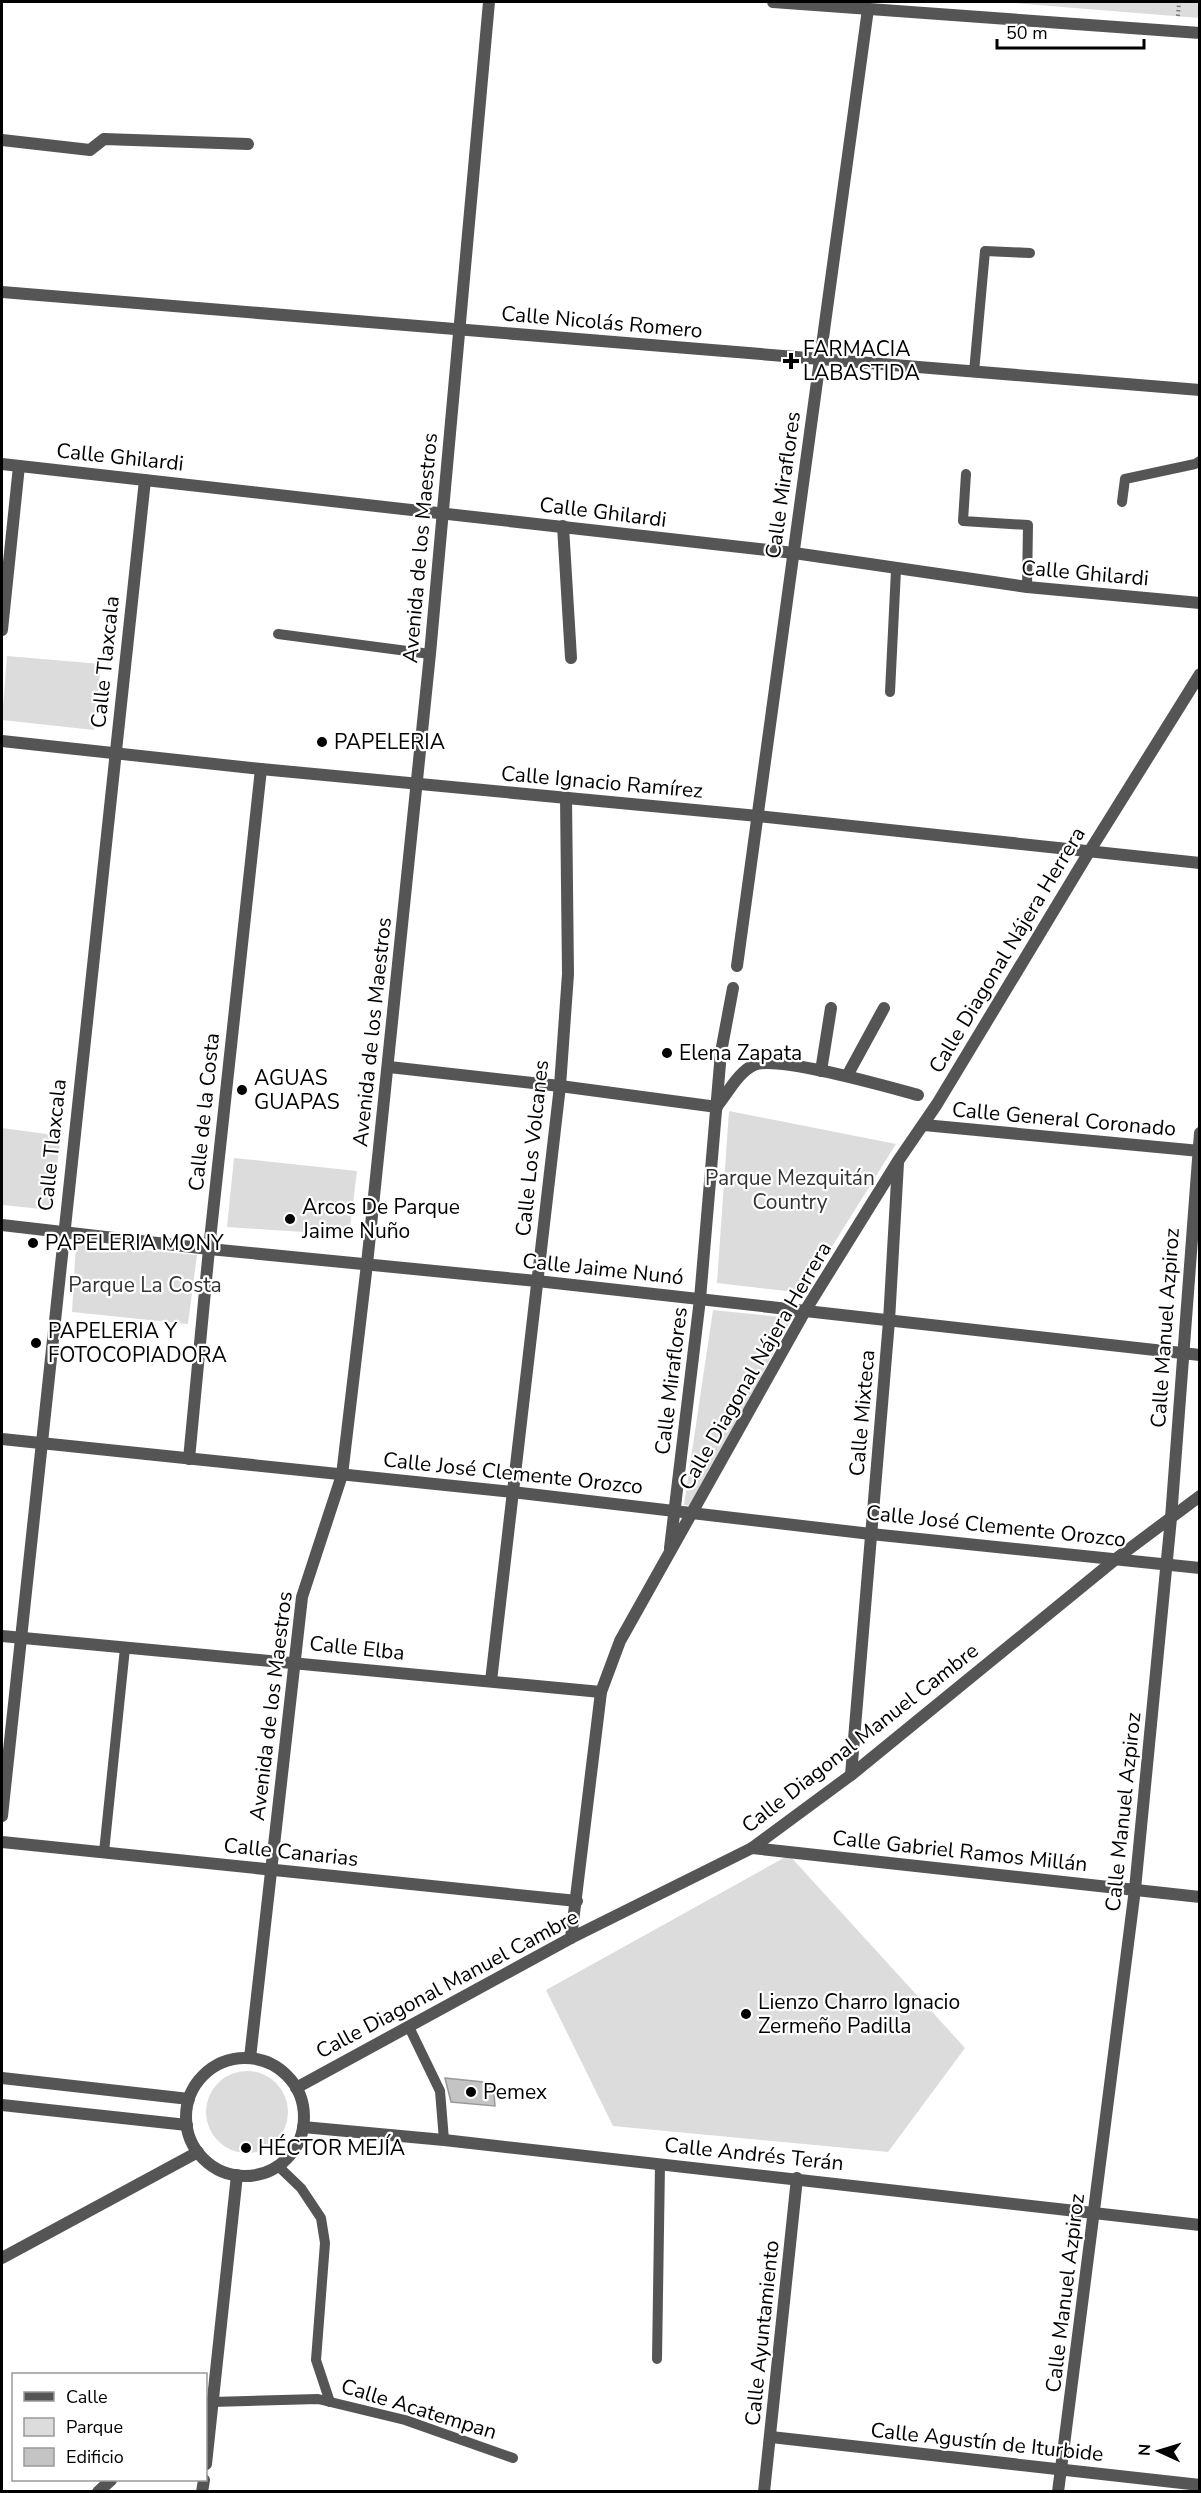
<svg xmlns="http://www.w3.org/2000/svg" width="1201" height="2493" viewBox="0 0 1201 2493" font-family="'Nunito Sans',sans-serif">
	<rect width="100%" height="100%" fill="#fff"/>
	<g fill="#dcdcdc">
		<path d="M 1001,2 L 1199,2 L 1199,18 Z"/>
		<path d="M 7,656 L 101,664 L 94,730 L 2,720 Z"/>
		<path d="M 729,1111 L 896,1144 L 803,1293 L 717,1283 Z"/>
		<path d="M 2,1128 L 61,1136 L 51,1210 L 2,1205 Z"/>
		<path d="M 234,1158 L 357,1171 L 349,1235 L 227,1227 Z"/>
		<path d="M 76,1244 L 197,1255 L 188,1324 L 72,1312 Z"/>
		<path d="M 713,1310 L 792,1318 L 692,1506 L 684,1505 Z"/>
		<path d="M 789,1855 L 965,2048 L 888,2152 L 613,2126 L 546,1990 Z"/>
		<circle cx="247" cy="2112" r="41"/>
	</g>
	<path fill="#c4c4c4" stroke="#999" stroke-width="1.5" d="M 445,2078 L 493,2083 L 495,2106 L 451,2102 Z"/>
	<g fill="none" stroke-linecap="round" stroke-linejoin="round">
		<path stroke="#777" stroke-width="4" stroke-dasharray="1.5 3" stroke-linecap="butt" d="M 1178,16 L 1179,2"/>
		<g stroke="#555" stroke-width="10">
			<path d="M 974,372 L 985,251 L 1030,253"/>
			<path d="M 966,474 L 963,521 L 1028,525 L 1027,587"/>
			<path d="M 1122,502 L 1125,479 L 1195,464 L 1200,461"/>
			<path d="M 278,634 L 430,654"/>
			<path d="M 890,692 L 896,570"/>
			<path d="M 104,1852 L 125,1648"/>
			<path d="M 409,2027 L 440,2091 L 444,2140"/>
			<path d="M 278,2166 L 301,2188 L 321,2218 L 325,2243 L 316,2360 L 330,2402"/>
			<path d="M 657,2359 L 660,2164"/>
			<path d="M 212,2402 L 318,2399 L 405,2420 L 513,2458"/>
		</g>
		<g stroke="#555" stroke-width="12">
			<path d="M 773,2 L 1200,33"/>
			<path d="M 2,140 L 90,150 L 104,139 L 248,144"/>
			<path d="M 2,292 L 1200,390"/>
			<path d="M 2,464 L 794,553 L 1027,587 L 1200,603"/>
			<path d="M 563,526 L 571,658"/>
			<path d="M 2,630 L 19,466"/>
			<path d="M 2,741 L 261,769 L 758,816 L 1200,863"/>
			<path d="M 737,966 L 868,9"/>
			<path d="M 389,1067 L 560,1086 L 717,1107"/>
			<path d="M 821,1071 L 831,1008"/>
			<path d="M 847,1076 L 884,1008"/>
			<path d="M 717,1106 C 728,1093 738,1072 754,1065 C 778,1055 888,1087 918,1095"/>
			<path d="M 924,1125 L 1200,1151"/>
			<path d="M 2,1225 L 209,1249 L 537,1281 L 1200,1355"/>
			<path d="M 2,1439 L 512,1492 L 871,1534 L 1200,1568"/>
			<path d="M 189,1459 L 209,1249 L 261,769"/>
			<path d="M 670,1548 L 700,1299 L 721,1052 L 733,988"/>
			<path d="M 2,1636 L 601,1692"/>
			<path d="M 491,1681 L 560,1086 L 568,974 L 566,797"/>
			<path d="M 851,1775 L 889,1321 L 898,1163"/>
			<path d="M 2,1816 L 145,480"/>
			<path d="M 2,1842 L 577,1901"/>
			<path d="M 752,1848 L 1200,1897"/>
			<path d="M 571,1938 L 601,1692 L 620,1641 L 805,1311 L 898,1161 L 937,1104 L 1089,852 L 1200,674"/>
			<path d="M 296,2088 L 571,1938 L 752,1848 L 851,1775 L 1117,1558 L 1200,1496"/>
			<path d="M 771,2437 L 1200,2485"/>
			<path d="M 206,2464 L 237,2175"/>
			<path d="M 98,2492 L 111,2480"/>
			<path d="M 202,2492 L 204,2480"/>
			<path d="M 764,2492 L 797,2178"/>
			<path d="M 1058,2492 L 1135,1889 L 1171,1518 L 1200,1133"/>
		</g>
		<g stroke="#555" stroke-width="12">
			<path d="M 250,2058 L 302,1597 L 342,1475 L 367,1264 L 430,654 L 489,2"/>
			<circle cx="245" cy="2117" r="59"/>
			<path d="M 2,2078 L 189,2099"/>
			<path d="M 2,2105 L 187,2125"/>
			<path d="M 303,2127 L 444,2140 L 1200,2225"/>
			<path d="M 2,2258 L 198,2152"/>
		</g>
	</g>
	<g fill="#000" stroke="#fff" stroke-width="2">
		<path d="M788 352h6v6h6v6h-6v6h-6v-6h-6v-6h6z"/>
		<circle cx="322" cy="742" r="6"/>
		<circle cx="667" cy="1053" r="6"/>
		<circle cx="242" cy="1090" r="6"/>
		<circle cx="290" cy="1219" r="6"/>
		<circle cx="33" cy="1243" r="6"/>
		<circle cx="36" cy="1343" r="6"/>
		<circle cx="746" cy="2014" r="6"/>
		<circle cx="471" cy="2092" r="6"/>
		<circle cx="246" cy="2148" r="6"/>
	</g>
	<g text-anchor="middle" dominant-baseline="central" stroke-width="4.5" stroke-linejoin="round" paint-order="stroke">
		<g font-size="21" fill="#000" stroke="#fff">
			<text transform="translate(602 322) rotate(5)">Calle Nicolás Romero</text>
			<text transform="translate(120 457) rotate(6)">Calle Ghilardi</text>
			<text transform="translate(783 485) rotate(-82)">Calle Miraflores</text>
			<text transform="translate(603 512) rotate(7)">Calle Ghilardi</text>
			<text transform="translate(420 548) rotate(-85)">Avenida de los Maestros</text>
			<text transform="translate(1085 573) rotate(5)">Calle Ghilardi</text>
			<text transform="translate(105 662) rotate(-84)">Calle Tlaxcala</text>
			<text transform="translate(602 782) rotate(5)">Calle Ignacio Ramírez</text>
			<text transform="translate(1007 950) rotate(-59)">Calle Diagonal Nájera Herrera</text>
			<text transform="translate(372 1032) rotate(-84)">Avenida de los Maestros</text>
			<text transform="translate(204 1112) rotate(-84)">Calle de la Costa</text>
			<text transform="translate(1064 1119) rotate(5)">Calle General Coronado</text>
			<text transform="translate(52 1145) rotate(-84)">Calle Tlaxcala</text>
			<text transform="translate(532 1148) rotate(-84)">Calle Los Volcanes</text>
			<text transform="translate(603 1269) rotate(6)">Calle Jaime Nunó</text>
			<text transform="translate(1165 1328) rotate(-86)">Calle Manuel Azpiroz</text>
			<text transform="translate(755 1366) rotate(-60)">Calle Diagonal Nájera Herrera</text>
			<text transform="translate(671 1381) rotate(-83)">Calle Miraflores</text>
			<text transform="translate(862 1413) rotate(-85)">Calle Mixteca</text>
			<text transform="translate(513 1473) rotate(6)">Calle José Clemente Orozco</text>
			<text transform="translate(996 1526) rotate(6)">Calle José Clemente Orozco</text>
			<text transform="translate(357 1648) rotate(6)">Calle Elba</text>
			<text transform="translate(271 1706) rotate(-83)">Avenida de los Maestros</text>
			<text transform="translate(860 1738) rotate(-38)">Calle Diagonal Manuel Cambre</text>
			<text transform="translate(1123 1812) rotate(-84)">Calle Manuel Azpiroz</text>
			<text transform="translate(960 1851) rotate(6)">Calle Gabriel Ramos Millán</text>
			<text transform="translate(291 1852) rotate(6)">Calle Canarias</text>
			<text transform="translate(447 1984) rotate(-28)">Calle Diagonal Manuel Cambre</text>
			<text transform="translate(754 2154) rotate(6)">Calle Andrés Terán</text>
			<text transform="translate(1065 2293) rotate(-83)">Calle Manuel Azpiroz</text>
			<text transform="translate(762 2333) rotate(-84)">Calle Ayuntamiento</text>
			<text transform="translate(419 2409) rotate(17)">Calle Acatempan</text>
			<text transform="translate(987 2442) rotate(6)">Calle Agustín de Iturbide</text>
		</g>
		<g font-size="21" fill="#000" stroke="#fff" text-anchor="start">
			<text x="803" y="349">FARMACIA<tspan x="803" dy="24">LABASTIDA</tspan></text>
			<text x="334" y="742">PAPELERIA</text>
			<text x="679" y="1053">Elena Zapata</text>
			<text x="254" y="1078">AGUAS<tspan x="254" dy="24">GUAPAS</tspan></text>
			<text x="302" y="1207">Arcos De Parque<tspan x="302" dy="24">Jaime Nuño</tspan></text>
			<text x="45" y="1243">PAPELERIA MONY</text>
			<text x="48" y="1331">PAPELERIA Y<tspan x="48" dy="24">FOTOCOPIADORA</tspan></text>
			<text x="758" y="2002">Lienzo Charro Ignacio<tspan x="758" dy="24">Zermeño Padilla</tspan></text>
			<text x="483" y="2092">Pemex</text>
			<text x="258" y="2148">HÉCTOR MEJÍA</text>
		</g>
		<g font-size="21" fill="#333" stroke="#fff">
			<text x="790" y="1178">Parque Mezquitán<tspan x="790" dy="24">Country</tspan></text>
			<text x="145" y="1285">Parque La Costa</text>
		</g>
	</g>
	<rect width="1201" height="2493" fill="none" stroke="#000000" stroke-width="6"/>
	<rect x="12" y="2373" width="195" height="108" fill="#ffffff" stroke="#999999" stroke-width="1.5"/>
	<rect x="24" y="2392" width="30" height="9" fill="#555555" stroke="#999999" stroke-width="1.5"/>
	<text x="66" y="2403" font-size="18" fill="#000000">Calle</text>
	<rect x="24" y="2418" width="30" height="18" fill="#dcdcdc" stroke="#999999" stroke-width="1.5"/>
	<text x="66" y="2433" font-size="18" fill="#000000">Parque</text>
	<rect x="24" y="2448" width="30" height="18" fill="#c4c4c4" stroke="#999999" stroke-width="1.5"/>
	<text x="66" y="2463" font-size="18" fill="#000000">Edificio</text>
	<g transform="translate(1159 2451) rotate(274)" stroke="#ffffff" stroke-width="4.5" paint-order="stroke">
	<path d="M0-4.5L10 22L0 15L-10 22Z" fill="#000000"/>
	<text y="-9" font-size="16" font-weight="bold" text-anchor="middle" fill="#000000">N</text>
	</g>
	<path d="M997 39v9h147v-9" fill="none" stroke="#000000" stroke-width="3"/>
	<text x="1006" y="39" font-size="18" fill="#000000" stroke="#ffffff" stroke-width="4.5" paint-order="stroke">50 m</text>
</svg>
